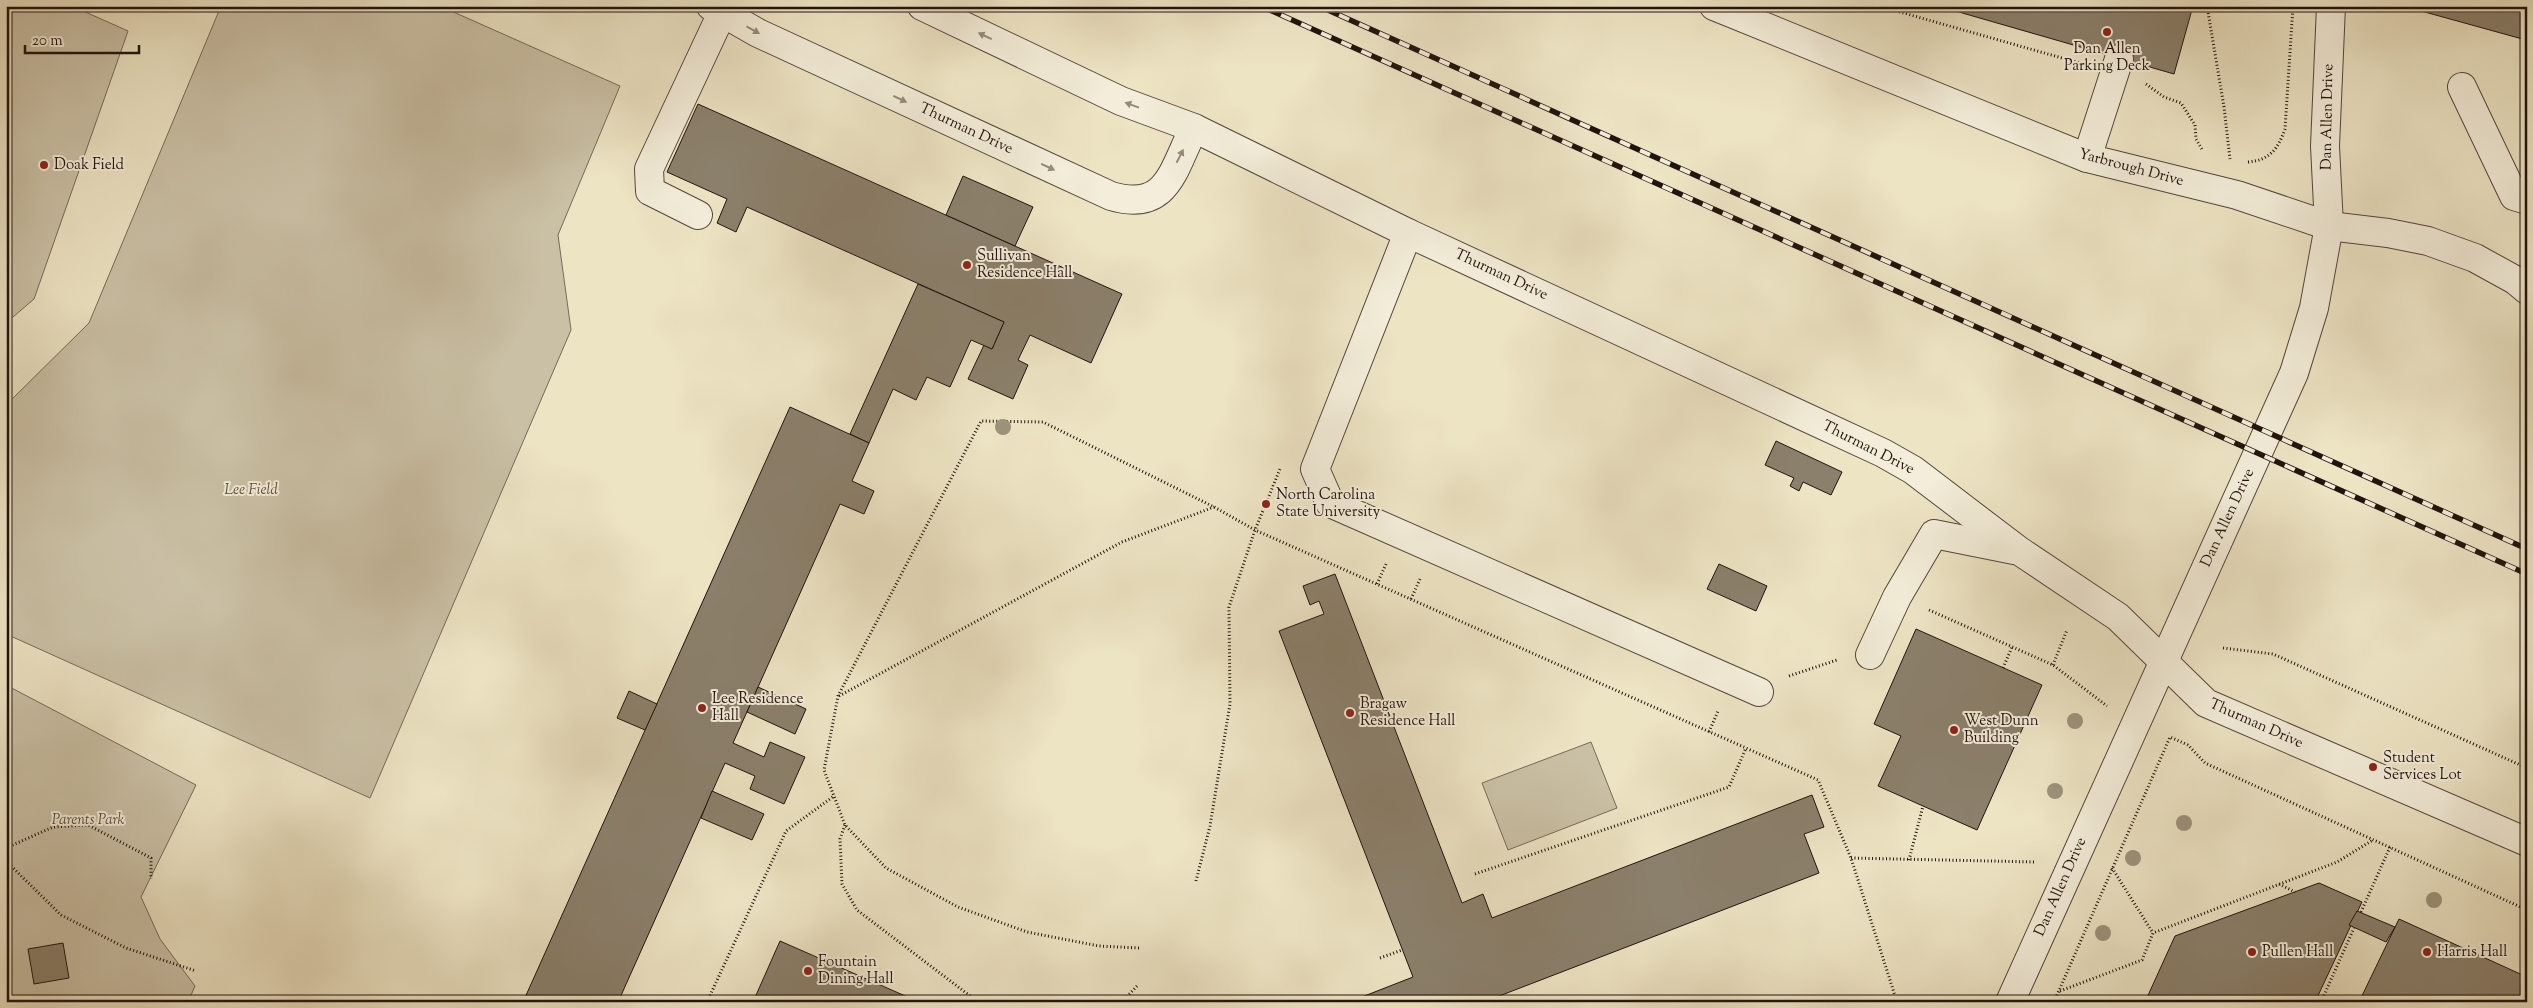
<svg xmlns="http://www.w3.org/2000/svg" width="2533" height="1008" viewBox="0 0 2533 1008" font-family="'Sorts Mill Goudy',serif">
	<rect width="100%" height="100%" fill="#ede4c4"/>
	<filter id="stains"><feTurbulence type="fractalNoise" baseFrequency=".004" numOctaves="4"/><feColorMatrix values="0 0 0 0 .2 0 0 0 0 .09 0 0 0 0 .02 0 0 0 .5 -.17"/></filter>
	<radialGradient id="worn" r=".72"><stop offset=".6" stop-color="#630" stop-opacity="0"/><stop offset="1" stop-color="#630" stop-opacity=".3"/></radialGradient>
	<g fill="#cac0a5" stroke="#766a59">
		<path d="M 6,6 L 72,6 L 128,31 L 34,299 L 6,323 Z"/>
		<path d="M 221,6 L 440,6 L 620,86 L 558,235 L 571,330 L 370,798 L 6,634 L 6,405 L 89,323 Z"/>
		<path d="M 6,685 L 196,785 L 141,897 L 160,939 L 195,986 L 188,1002 L 6,1002 Z"/>
		<path d="M 1591,742 L 1617,808 L 1508,850 L 1482,783 Z"/>
	</g>
	<g fill="#8b806c" stroke="#21130d">
		<path d="M 1938,6 L 2193,6 L 2174,74 Z"/>
		<path d="M 2403,6 L 2527,6 L 2527,36 L 2526,40 Z"/>
		<path d="M 698,104 L 1122,294 L 1091,363 L 1030,335 L 1018,360 L 1028,365 L 1013,399 L 968,379 L 984,345 L 992,349 L 1004,322 L 747,207 L 736,232 L 717,223 L 727,199 L 667,172 Z"/>
		<path d="M 963,176 L 1033,207 L 1015,246 L 946,215 Z"/>
		<path d="M 918,284 L 1004,322 L 992,349 L 971,340 L 950,387 L 927,377 L 916,400 L 893,389 L 869,443 L 850,434 Z"/>
		<path d="M 790,407 L 869,443 L 852,481 L 874,491 L 864,514 L 840,504 L 733,743 L 764,757 L 770,742 L 805,757 L 784,804 L 750,789 L 755,776 L 725,763 L 619,1000 L 622,1002 L 523,1002 Z"/>
		<path d="M 1776,441 L 1842,472 L 1831,495 L 1803,482 L 1799,491 L 1790,486 L 1794,478 L 1765,465 Z"/>
		<path d="M 1719,564 L 1767,586 L 1756,611 L 1707,589 Z"/>
		<path d="M 1335,574 L 1462,903 L 1483,894 L 1492,918 L 1812,795 L 1824,827 L 1804,834 L 1819,873 L 1494,998 L 1495,1002 L 1349,1002 L 1413,977 L 1279,631 L 1324,614 L 1319,601 L 1310,605 L 1303,586 Z"/>
		<path d="M 1916,629 L 2042,685 L 1977,830 L 1878,786 L 1901,736 L 1874,724 Z"/>
		<path d="M 758,687 L 806,709 L 795,734 L 747,712 Z"/>
		<path d="M 629,691 L 657,704 L 645,730 L 617,718 Z"/>
		<path d="M 712,791 L 764,814 L 752,840 L 701,818 Z"/>
		<path d="M 2319,883 L 2362,902 L 2315,1002 L 2145,1002 L 2175,936 Z"/>
		<path d="M 6,900 L 11,935 L 6,935 Z"/>
		<path d="M 2357,911 L 2395,927 L 2386,942 L 2349,925 Z"/>
		<path d="M 2399,919 L 2527,977 L 2527,1002 L 2359,1002 Z"/>
		<path d="M 780,941 L 919,1002 L 753,1002 Z"/>
		<path d="M 63,943 L 69,978 L 34,984 L 28,949 Z"/>
	</g>
	<g fill="none" stroke-linecap="round" stroke-linejoin="round">
		<defs>
			<g id="minor">
				<path d="M 711,6 L 758,33 L 1111,196 C 1168,213 1173,169 1194,128"/>
				<path d="M 922,6 L 1121,101 L 1194,128 L 1408,233 L 1883,453 L 1913,470 L 2018,550 L 2118,617 L 2206,703 L 2527,842"/>
				<path d="M 1714,6 L 2087,158 L 2237,195 L 2329,226 L 2388,233 L 2428,241 L 2475,258 L 2515,280 L 2527,290"/>
				<path d="M 2462,87 L 2514,196 L 2527,200"/>
				<path d="M 2087,158 L 2119,59"/>
				<path d="M 698,215 L 650,191 L 649,169 L 722,13"/>
				<path d="M 1408,233 L 1315,469 L 1330,503 L 1759,692"/>
				<path d="M 1870,655 L 1897,597 L 1934,534 L 2014,550"/>
				<path d="M 2010,1002 L 2294,373 L 2314,308 L 2329,226 L 2325,146 L 2331,6"/>
			</g>
		</defs>
		<use href="#minor" stroke="#54473b" stroke-width="30"/>
		<g stroke="#21130d" stroke-width="3" stroke-dasharray="1 2.5" stroke-linecap="butt">
			<path d="M 1879,6 L 2083,64"/>
			<path d="M 2207,6 L 2224,107 L 2230,159"/>
			<path d="M 2146,84 L 2164,97 L 2181,103 L 2195,125 L 2196,139 L 2203,151"/>
			<path d="M 2248,162 C 2270,160 2278,149 2285,129 L 2293,6"/>
			<path d="M 1377,584 L 1386,564"/>
			<path d="M 1411,599 L 1420,579"/>
			<path d="M 1929,610 L 2053,665 L 2107,706"/>
			<path d="M 2223,648 L 2273,654 L 2527,768"/>
			<path d="M 2053,665 L 2067,630"/>
			<path d="M 2003,668 L 2012,647"/>
			<path d="M 1789,676 L 1837,660"/>
			<path d="M 839,696 L 1122,542 L 1214,507"/>
			<path d="M 1709,732 L 1718,711"/>
			<path d="M 845,825 L 840,839 L 842,884 L 857,910 L 978,1002"/>
			<path d="M 6,848 L 53,827 L 88,825 L 151,858 L 151,879"/>
			<path d="M 1851,858 L 2036,862"/>
			<path d="M 1909,860 L 1923,806"/>
			<path d="M 6,861 L 61,915 L 126,948 L 196,971"/>
			<path d="M 2112,868 L 2153,933"/>
			<path d="M 1475,874 L 1729,787 L 1746,748"/>
			<path d="M 1196,881 L 1210,826 L 1230,704 L 1229,607 L 1255,530 L 1280,469"/>
			<path d="M 2279,884 L 2295,892"/>
			<path d="M 2361,912 L 2390,847"/>
			<path d="M 1139,948 L 1099,946 L 1027,932 L 958,907 L 886,868 L 845,825 L 824,770 L 838,696 L 981,421 L 1043,422 L 1214,507 L 1255,530 L 1818,780 L 1851,858 L 1897,1002"/>
			<path d="M 1380,958 L 1402,950"/>
			<path d="M 2060,991 L 2142,960 L 2153,933 L 2337,862 L 2373,840"/>
			<path d="M 707,1002 L 786,831 L 834,796"/>
			<path d="M 1122,1002 L 1137,986"/>
			<path d="M 2054,1002 L 2170,737 L 2188,745 L 2205,763 L 2527,910"/>
			<path d="M 2321,1002 L 2354,928"/>
		</g>
		<use href="#minor" stroke="#f3edd9" stroke-width="28"/>
		<defs>
			<g id="rail">
				<path d="M 1261,6 L 2527,574"/>
				<path d="M 1319,6 L 2527,549"/>
			</g>
		</defs>
		<use href="#rail" stroke="#21130d" stroke-width="5.5"/>
		<use href="#rail" stroke="#f3edd9" stroke-width="4" stroke-dasharray="11" stroke-linecap="butt"/>
	</g>
	<g fill="#9d937c">
		<circle cx="1003" cy="427" r="8"/>
		<circle cx="2075" cy="721" r="8"/>
		<circle cx="2055" cy="791" r="8"/>
		<circle cx="2184" cy="823" r="8"/>
		<circle cx="2133" cy="858" r="8"/>
		<circle cx="2434" cy="900" r="8"/>
		<circle cx="2103" cy="933" r="8"/>
	</g>
	<defs><path id="oneway-solid" d="M-6-.8H1V-3.2L6.5 0L1 3.2V.8H-6Z" transform="scale(1.25)"/></defs>
	<g fill="#948b7d">
		<use href="#oneway-solid" transform="translate(753 30) rotate(29)"/>
		<use href="#oneway-solid" transform="translate(985 36) rotate(-155)"/>
		<use href="#oneway-solid" transform="translate(900 99) rotate(25)"/>
		<use href="#oneway-solid" transform="translate(1132 105) rotate(-160)"/>
		<use href="#oneway-solid" transform="translate(1180 156) rotate(-63)"/>
		<use href="#oneway-solid" transform="translate(1048 167) rotate(25)"/>
	</g>
	<g fill="#8f2418" stroke="#f3edd9" stroke-width="2">
		<circle cx="2107" cy="32" r="5"/>
		<circle cx="44" cy="165" r="5"/>
		<circle cx="967" cy="265" r="5"/>
		<circle cx="1266" cy="504" r="5"/>
		<circle cx="702" cy="708" r="5"/>
		<circle cx="1350" cy="713" r="5"/>
		<circle cx="1954" cy="730" r="5"/>
		<circle cx="2373" cy="767" r="5"/>
		<circle cx="2252" cy="952" r="5"/>
		<circle cx="2427" cy="952" r="5"/>
		<circle cx="808" cy="971" r="5"/>
	</g>
	<g text-anchor="middle" dominant-baseline="central" stroke-width="4" stroke-linejoin="round" paint-order="stroke">
		<g font-size="15" fill="#21130d" stroke="#f3edd9" text-anchor="start">
			<text x="2107" y="49" text-anchor="middle">Dan Allen<tspan x="2107" dy="17">Parking Deck</tspan></text>
			<text x="54" y="165">Doak Field</text>
			<text x="977" y="256">Sullivan<tspan x="977" dy="17">Residence Hall</tspan></text>
			<text x="1276" y="495">North Carolina<tspan x="1276" dy="17">State University</tspan></text>
			<text x="712" y="699">Lee Residence<tspan x="712" dy="17">Hall</tspan></text>
			<text x="1360" y="704">Bragaw<tspan x="1360" dy="17">Residence Hall</tspan></text>
			<text x="1964" y="721">West Dunn<tspan x="1964" dy="17">Building</tspan></text>
			<text x="2383" y="758">Student<tspan x="2383" dy="17">Services Lot</tspan></text>
			<text x="2262" y="952">Pullen Hall</text>
			<text x="2437" y="952">Harris Hall</text>
			<text x="818" y="962">Fountain<tspan x="818" dy="17">Dining Hall</tspan></text>
		</g>
		<g font-size="15" fill="#21130d" stroke="#f3edd9">
			<text transform="translate(2328 117) rotate(-89)">Dan Allen Drive</text>
			<text transform="translate(966 129) rotate(25)">Thurman Drive</text>
			<text transform="translate(2131 168) rotate(15)">Yarbrough Drive</text>
			<text transform="translate(1501 275) rotate(25)">Thurman Drive</text>
			<text transform="translate(1868 448) rotate(27)">Thurman Drive</text>
			<text transform="translate(2228 518) rotate(-65)">Dan Allen Drive</text>
			<text transform="translate(2256 724) rotate(24)">Thurman Drive</text>
			<text transform="translate(2061 887) rotate(-66)">Dan Allen Drive</text>
		</g>
		<g font-size="15" font-style="italic" fill="#5c5042" stroke="#f3edd9">
			<text x="251" y="490">Lee Field</text>
			<text x="88" y="820">Parents Park</text>
		</g>
	</g>
	<rect width="2533" height="1008" fill="none" stroke="#ede4c4" stroke-width="25"/>
	<rect x="8" y="8" width="2518" height="993" fill="none" stroke="#21130d" stroke-width="2.5"/>
	<rect x="12" y="12" width="2508" height="983" fill="none" stroke="#21130d"/>
	<path d="M25 45v8h114v-8" fill="none" stroke="#21130d" stroke-width="2.5"/>
	<text x="32" y="45" font-size="15" fill="#21130d" stroke="#f3edd9" stroke-width="4" paint-order="stroke">20 m</text>
	<rect width="100%" height="100%" filter="url(#stains)"/>
	<rect width="100%" height="100%" fill="url(#worn)"/>
</svg>
